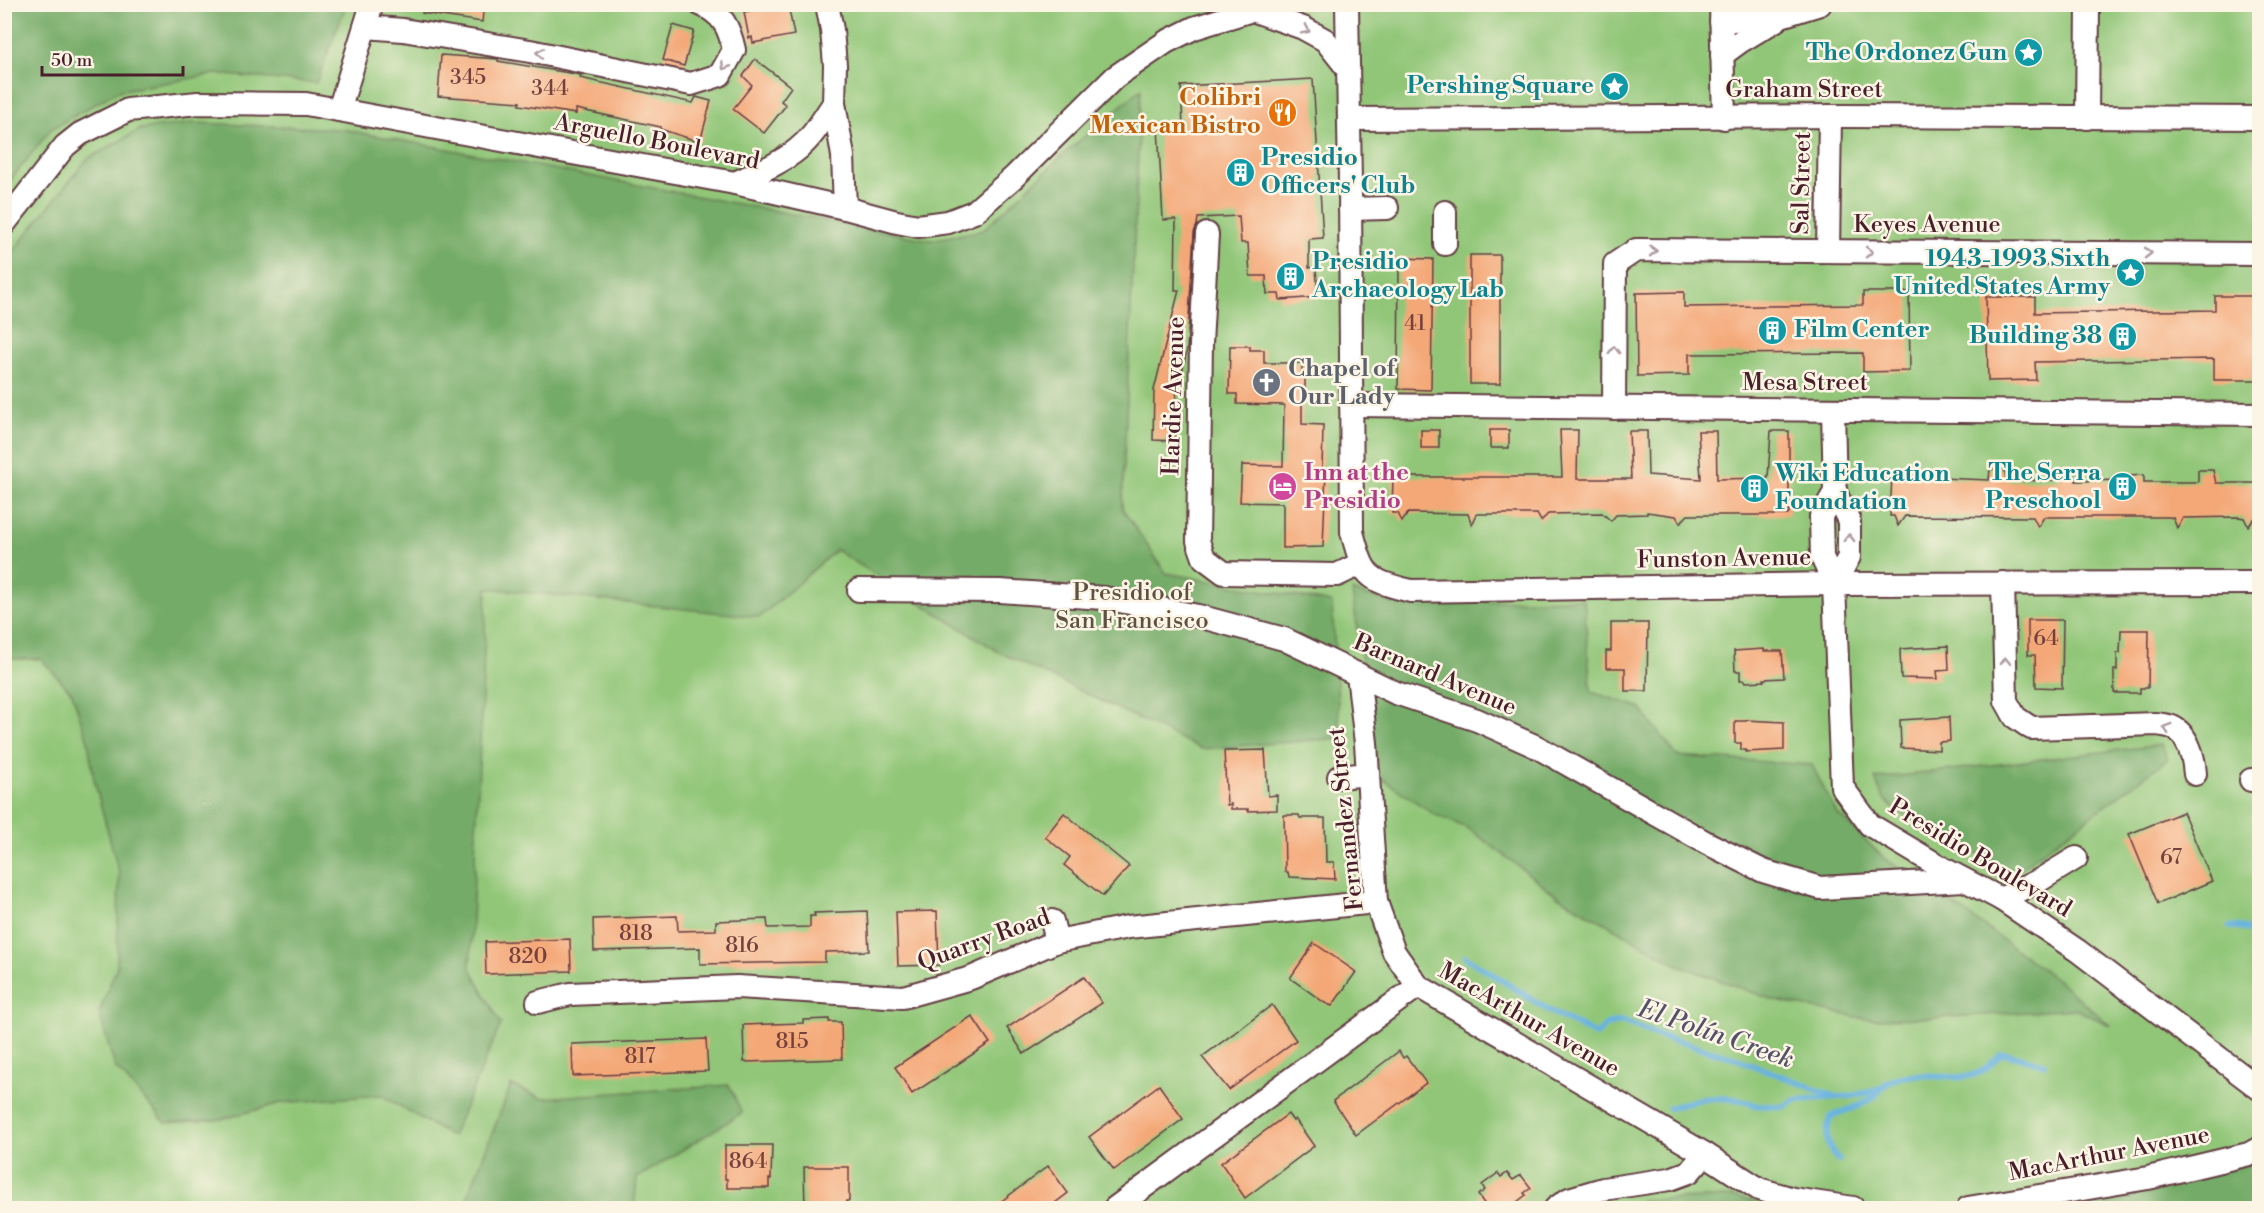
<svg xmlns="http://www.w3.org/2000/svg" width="2264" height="1213" viewBox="0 0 2264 1213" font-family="'Libre Bodoni',serif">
	<rect width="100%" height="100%" fill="#fcf5e5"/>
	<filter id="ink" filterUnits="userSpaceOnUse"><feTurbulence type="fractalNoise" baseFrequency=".0167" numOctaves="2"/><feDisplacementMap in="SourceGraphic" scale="12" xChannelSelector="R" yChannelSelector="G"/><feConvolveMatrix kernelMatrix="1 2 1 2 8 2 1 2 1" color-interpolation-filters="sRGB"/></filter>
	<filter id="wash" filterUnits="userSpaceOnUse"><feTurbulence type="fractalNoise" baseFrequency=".008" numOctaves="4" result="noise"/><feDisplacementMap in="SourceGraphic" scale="24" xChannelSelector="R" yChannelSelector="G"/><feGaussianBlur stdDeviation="1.35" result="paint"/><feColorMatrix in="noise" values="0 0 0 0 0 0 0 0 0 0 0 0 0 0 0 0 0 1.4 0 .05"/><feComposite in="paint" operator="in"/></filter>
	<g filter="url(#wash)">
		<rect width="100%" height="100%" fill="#f0e3c4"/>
		<rect fill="#91c678" stroke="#6e7252" stroke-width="1.5" x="5" y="5" width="2254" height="1203"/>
		<g fill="#74ab68" stroke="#5f654a" stroke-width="1.5">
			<path d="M 5,4 L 346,4 L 346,5 L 316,83 L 216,74 L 118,91 L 51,129 L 5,187 Z"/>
			<path d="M 1141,89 L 1122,508 L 1166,573 L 1332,603 L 1340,738 L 1202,749 L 999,652 L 836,550 L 760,617 L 487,588 L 470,967 L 501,1024 L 452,1137 L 381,1095 L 281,1103 L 223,1119 L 166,1123 L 115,1067 L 99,1013 L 117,966 L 119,873 L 94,780 L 88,741 L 72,693 L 41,659 L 16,659 L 5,657 L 5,257 L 14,250 L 87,159 L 141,129 L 194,123 L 341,129 L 930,240 L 983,230 L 1064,154 Z"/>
			<path d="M 1352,591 L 1391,603 L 1584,599 L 1591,692 L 1639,707 L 1677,756 L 1812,765 L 1836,812 L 1885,859 L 1962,910 L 2060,982 L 2110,1025 L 2075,1009 L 1936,1018 L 1866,1019 L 1776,1001 L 1678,965 L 1558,896 L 1469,829 L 1434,814 L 1378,776 Z"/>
			<path d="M 2161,745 L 2168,759 L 2014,873 L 1896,811 L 1883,798 L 1875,779 Z"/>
			<path d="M 511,1085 L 542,1098 L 729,1085 L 742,1113 L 637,1178 L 634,1208 L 463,1208 Z"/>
			<path d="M 2259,1162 L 2259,1208 L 2038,1208 Z"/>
			<path d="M 1733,1197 L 1785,1208 L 1640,1208 L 1641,1200 Z"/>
		</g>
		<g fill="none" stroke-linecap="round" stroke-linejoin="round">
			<g stroke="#67b2e0" stroke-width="6">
				<path d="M 2230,927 C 2244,925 2251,931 2260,942"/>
				<path d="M 1465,957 L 1550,1011 L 1596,1035 L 1607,1025 L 1621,1021 L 1657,1035 L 1732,1057 L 1833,1096"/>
				<path d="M 1669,1108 L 1700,1099 L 1719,1098 L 1735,1099 L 1755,1105 L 1782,1107 L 1796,1100 L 1852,1096 L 1878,1090"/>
				<path d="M 1839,1160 C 1825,1145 1825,1137 1830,1117 C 1844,1110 1860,1108 1872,1098 C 1879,1093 1883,1084 1892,1080 C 1921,1067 1957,1087 1984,1070 C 1990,1066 1995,1059 2001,1054 L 2009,1054 L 2044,1064"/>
			</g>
		</g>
		<g id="blocks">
			<g fill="#f4a878">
				<path d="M 423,4 L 484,4 L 482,22 L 422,13 Z"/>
				<path d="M 784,4 L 788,4 L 794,35 L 753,43 L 752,37 L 749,38 L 744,12 Z"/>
				<path d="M 673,25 L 694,31 L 684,66 L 663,60 Z"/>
				<path d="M 441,55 L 498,59 L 498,61 L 581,75 L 580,78 L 693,103 L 696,97 L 711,101 L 700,142 L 660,129 L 661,127 L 576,109 L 576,114 L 519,105 L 520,102 L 438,96 Z"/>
				<path d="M 755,59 L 791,87 L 781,101 L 786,105 L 764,133 L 733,109 L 752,85 L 743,76 Z"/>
				<path d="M 1313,79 L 1323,238 L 1309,239 L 1309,268 L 1316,267 L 1318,297 L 1280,300 L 1279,294 L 1267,294 L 1266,276 L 1250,276 L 1248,243 L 1241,243 L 1239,216 L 1198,218 L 1197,225 L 1194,233 L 1187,350 L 1181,377 L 1177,377 L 1175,441 L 1153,440 L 1154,390 L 1179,290 L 1175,290 L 1176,219 L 1163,220 L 1158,127 L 1183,126 L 1181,86 Z"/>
				<rect x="1470" y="255" width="30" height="129"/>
				<path d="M 1399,258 L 1433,259 L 1431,390 L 1398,389 Z"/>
				<path d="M 1684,292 L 1684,307 L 1863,305 L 1863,292 L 1909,292 L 1910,371 L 1863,372 L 1863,353 L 1689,354 L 1689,375 L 1637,376 L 1636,293 Z"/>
				<path d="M 2215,296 L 2259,296 L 2259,380 L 2214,380 L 2214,359 L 2035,362 L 2036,380 L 1988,381 L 1986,297 L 2035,297 L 2035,313 L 2215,310 Z"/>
				<path d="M 1230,346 L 1250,346 L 1250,350 L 1264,350 L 1264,363 L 1302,363 L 1302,375 L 1305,374 L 1305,392 L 1302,392 L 1302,424 L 1323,425 L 1322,471 L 1326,471 L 1323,547 L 1283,548 L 1283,503 L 1240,502 L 1242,465 L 1283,466 L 1284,405 L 1237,404 L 1237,394 L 1229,394 Z"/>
				<rect x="1421" y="430" width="18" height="18"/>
				<rect x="1490" y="430" width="19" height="18"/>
				<path d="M 1560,430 L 1578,430 L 1577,479 L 1631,479 L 1629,431 L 1647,431 L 1648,475 L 1701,479 L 1698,431 L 1716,431 L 1717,479 L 1768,478 L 1771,431 L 1789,431 L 1789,512 L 1788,515 L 1688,515 L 1680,523 L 1676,516 L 1647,512 L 1647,514 L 1616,515 L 1611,521 L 1602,513 L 1548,514 L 1541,521 L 1537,514 L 1477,514 L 1472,525 L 1468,514 L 1408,513 L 1402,522 L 1398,513 L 1392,513 L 1393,477 L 1562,477 Z"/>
				<path d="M 1990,469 L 2005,470 L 2006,481 L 2059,480 L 2059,476 L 2074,475 L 2076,481 L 2129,480 L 2129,476 L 2144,475 L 2144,482 L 2198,482 L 2198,470 L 2213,470 L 2216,483 L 2259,483 L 2259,518 L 2255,518 L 2248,526 L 2244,518 L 2239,517 L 2183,518 L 2177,528 L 2173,518 L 2169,517 L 2044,517 L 2038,527 L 2033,517 L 1905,516 L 1898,526 L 1894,516 L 1890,516 L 1892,476 L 1989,480 Z"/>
				<path d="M 2028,620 L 2063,620 L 2062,688 L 2036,687 L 2035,655 L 2028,655 Z"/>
				<path d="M 1611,623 L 1648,623 L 1647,691 L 1625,691 L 1625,668 L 1606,668 L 1606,651 L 1611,651 Z"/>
				<path d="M 2121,630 L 2149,630 L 2148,688 L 2140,688 L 2140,693 L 2114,693 L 2114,670 L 2117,670 L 2117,653 L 2120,653 Z"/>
				<path d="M 1948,646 L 1949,670 L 1937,671 L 1938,679 L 1901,678 L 1900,649 Z"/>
				<path d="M 1764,649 L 1764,651 L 1782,651 L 1784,678 L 1764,679 L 1764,681 L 1745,682 L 1745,680 L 1740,680 L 1740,671 L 1735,671 L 1734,651 Z"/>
				<path d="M 1949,717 L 1950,741 L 1939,742 L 1939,750 L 1901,748 L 1900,720 Z"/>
				<path d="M 1746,720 L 1784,722 L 1784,750 L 1746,752 L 1746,750 L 1741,750 L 1741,743 L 1735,743 L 1735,721 L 1746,721 Z"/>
				<path d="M 1265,750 L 1268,796 L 1277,795 L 1277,810 L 1248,811 L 1248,809 L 1231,809 L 1231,804 L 1227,805 L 1224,751 Z"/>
				<path d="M 2183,812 L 2212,881 L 2158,904 L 2129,834 Z"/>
				<path d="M 1064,813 L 1129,866 L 1103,896 L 1064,865 L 1070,857 L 1045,837 Z"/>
				<path d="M 1284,815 L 1299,815 L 1300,818 L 1325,818 L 1326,862 L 1334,862 L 1335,879 L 1289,877 L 1288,872 L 1285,872 Z"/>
				<path d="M 867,911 L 869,951 L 825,952 L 825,962 L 700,964 L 700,948 L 594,951 L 593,919 L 677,916 L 678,931 L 716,930 L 716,921 L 767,919 L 768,928 L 810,927 L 810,916 L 815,916 L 814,913 Z"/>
				<path d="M 937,911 L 939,965 L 898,966 L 896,912 Z"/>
				<path d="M 570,939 L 571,971 L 486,974 L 485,942 Z"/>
				<path d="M 1314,943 L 1356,972 L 1332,1006 L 1325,1003 L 1290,978 Z"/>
				<path d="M 1084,977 L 1102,1003 L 1024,1054 L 1007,1028 Z"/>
				<path d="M 1272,1005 L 1296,1040 L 1229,1090 L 1202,1057 Z"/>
				<path d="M 972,1016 L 990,1043 L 912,1094 L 895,1067 Z"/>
				<path d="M 829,1019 L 829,1022 L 841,1022 L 842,1059 L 744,1062 L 743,1025 L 803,1023 L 803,1020 Z"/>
				<path d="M 706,1039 L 708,1071 L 573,1076 L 572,1044 Z"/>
				<path d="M 1399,1051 L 1403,1058 L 1406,1056 L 1426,1083 L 1356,1135 L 1333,1101 Z"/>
				<path d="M 1159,1085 L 1183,1119 L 1114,1170 L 1089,1137 Z"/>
				<path d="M 1288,1114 L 1293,1121 L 1295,1119 L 1314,1146 L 1245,1198 L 1221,1163 Z"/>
				<path d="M 725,1145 L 772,1145 L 771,1179 L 769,1179 L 769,1188 L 727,1188 L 727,1179 L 725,1179 Z"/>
				<path d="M 1048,1166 L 1068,1193 L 1047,1209 L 991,1209 Z"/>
				<path d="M 804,1167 L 849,1167 L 849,1201 L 846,1201 L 846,1209 L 805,1209 Z"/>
				<path d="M 1498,1173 L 1501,1177 L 1507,1173 L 1513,1180 L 1521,1175 L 1531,1188 L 1524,1193 L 1526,1195 L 1517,1202 L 1521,1209 L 1488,1209 L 1478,1195 L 1485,1190 L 1482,1185 Z"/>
			</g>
		</g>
	</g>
	<g filter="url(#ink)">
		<use href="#blocks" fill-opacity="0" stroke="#633c42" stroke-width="1.5"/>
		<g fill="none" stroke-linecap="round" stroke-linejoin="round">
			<defs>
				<g id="minor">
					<path d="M 827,4 L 832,30 L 835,65 L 834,103 L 843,156 L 845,208"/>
					<path d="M 1347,4 L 1350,182 L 1352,532 C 1364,576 1365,580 1411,591 L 1834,584 L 2260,583"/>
					<path d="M 1721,4 L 1724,118"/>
					<path d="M 1252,10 L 1303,28 L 1325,40 L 1348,69"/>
					<path d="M 1721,21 L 1781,16 L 1820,4"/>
					<path d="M 366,27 L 403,30 L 530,51 L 691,84 L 720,75 L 734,50 C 729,27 723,14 700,4"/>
					<path d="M 1722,55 L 1741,41 L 1776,20"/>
					<path d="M 339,110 L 372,4"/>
					<path d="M 2087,118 L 2088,4"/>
					<path d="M 1349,119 L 1843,116 L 2260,118"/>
					<path d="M 735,183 C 756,173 780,164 798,149 C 813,137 823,119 834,103"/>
					<path d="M 1350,209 L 1387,208"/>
					<path d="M 4,224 L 65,146 L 80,134 L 128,110 L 198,103 L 306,104 L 735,183 L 845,208 L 897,222 L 918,226 L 948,222 L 974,212 L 1014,177 L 1115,77 L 1166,42 L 1194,28 L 1252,10 L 1274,4"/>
					<path d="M 1207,234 L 1201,344 L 1198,541 L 1204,558 L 1224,573 L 1337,575 L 1360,564"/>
					<path d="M 1445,244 L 1445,212"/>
					<path d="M 1828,251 L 1830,116"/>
					<path d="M 1351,405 L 2260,414"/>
					<path d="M 1614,408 L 1615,264 L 1636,250 L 2260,254"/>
					<path d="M 1833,410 L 1835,492 L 1849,521 L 1849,557 L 1834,584"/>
					<path d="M 1835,492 L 1821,516 L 1822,557 L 1834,584 L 1842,787 L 1870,825 L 1942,868 L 2001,899 L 2078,951 L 2260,1089"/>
					<path d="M 2003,583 L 2006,701 L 2015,717 L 2031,728 L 2157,724 C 2161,725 2167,725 2172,727 C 2188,734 2194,758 2195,774"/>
					<path d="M 859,590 L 1000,591 L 1104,598 L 1198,616 L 1284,639 L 1396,693 L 1477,720 L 1537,747 L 1705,842 L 1763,871 L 1820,888 L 1964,880"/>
					<path d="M 1358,674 L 1366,743 L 1376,902 L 1394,952 L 1418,986"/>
					<path d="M 1339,777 L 1368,774"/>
					<path d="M 2251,780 L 2260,780"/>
					<path d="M 2001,899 L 2040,880 L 2076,858"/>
					<path d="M 1052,921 L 1057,941"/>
					<path d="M 538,1002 L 570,994 L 737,987 L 903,997 L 971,978 L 1057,941 L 1128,927 L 1376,902"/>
					<path d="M 1115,1208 L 1418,986 L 1705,1154 L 1759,1189 L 1793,1199 L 1853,1208"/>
					<path d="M 1556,1208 L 1569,1199 L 1603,1189 L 1670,1179 L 1689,1172 L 1705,1154"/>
					<path d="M 1968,1208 L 2148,1178 L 2249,1154 L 2260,1148"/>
				</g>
			</defs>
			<use href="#minor" stroke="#633c42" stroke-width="26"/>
			<use href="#minor" stroke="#fff" stroke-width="22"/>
		</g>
		<defs><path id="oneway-chevron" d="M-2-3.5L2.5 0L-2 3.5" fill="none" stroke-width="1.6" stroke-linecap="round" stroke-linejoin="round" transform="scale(1.5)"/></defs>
		<g stroke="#ae9aa0">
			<use href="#oneway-chevron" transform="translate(1306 30) rotate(26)"/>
			<use href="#oneway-chevron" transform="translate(540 53) rotate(-170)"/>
			<use href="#oneway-chevron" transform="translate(725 66) rotate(122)"/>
			<use href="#oneway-chevron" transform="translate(1653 251)"/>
			<use href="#oneway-chevron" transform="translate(1869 252)"/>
			<use href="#oneway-chevron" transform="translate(2148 253)"/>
			<use href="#oneway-chevron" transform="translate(1614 350) rotate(-90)"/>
			<use href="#oneway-chevron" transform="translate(1849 538) rotate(-90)"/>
			<use href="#oneway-chevron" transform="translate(2005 661) rotate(-91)"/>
			<use href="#oneway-chevron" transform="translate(2167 728) rotate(-162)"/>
		</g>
	</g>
	<defs>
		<symbol id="sight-disc" viewBox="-11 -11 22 22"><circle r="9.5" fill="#0f9aa8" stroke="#fcf5e5"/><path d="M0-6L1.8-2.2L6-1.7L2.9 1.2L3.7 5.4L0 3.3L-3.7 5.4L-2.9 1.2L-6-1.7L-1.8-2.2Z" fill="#fff"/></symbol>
		<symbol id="restaurant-disc" viewBox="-11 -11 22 22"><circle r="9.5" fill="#e8710a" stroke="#fcf5e5"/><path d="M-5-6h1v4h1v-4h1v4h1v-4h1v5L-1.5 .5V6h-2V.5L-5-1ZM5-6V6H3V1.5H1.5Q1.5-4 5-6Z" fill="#fff"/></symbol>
		<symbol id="building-disc" viewBox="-11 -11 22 22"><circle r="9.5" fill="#0f9aa8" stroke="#fcf5e5"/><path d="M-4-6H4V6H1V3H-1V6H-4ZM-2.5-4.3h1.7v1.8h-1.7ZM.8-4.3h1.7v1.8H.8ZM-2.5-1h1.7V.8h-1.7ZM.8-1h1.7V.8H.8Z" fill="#fff"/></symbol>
		<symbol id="church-disc" viewBox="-11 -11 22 22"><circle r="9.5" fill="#6b7280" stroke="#fcf5e5"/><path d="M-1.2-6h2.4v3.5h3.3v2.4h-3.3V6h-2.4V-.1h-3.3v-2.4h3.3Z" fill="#fff"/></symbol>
		<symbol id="hotel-disc" viewBox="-11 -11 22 22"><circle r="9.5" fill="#d1479c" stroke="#fcf5e5"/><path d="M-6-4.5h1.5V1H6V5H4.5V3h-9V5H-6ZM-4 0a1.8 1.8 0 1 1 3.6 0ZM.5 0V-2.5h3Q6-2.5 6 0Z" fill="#fff"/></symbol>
	</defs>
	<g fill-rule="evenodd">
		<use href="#sight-disc" x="2012" y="36" width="33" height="33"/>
		<use href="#sight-disc" x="1598" y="70" width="33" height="33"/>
		<use href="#restaurant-disc" x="1266" y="96" width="33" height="33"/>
		<use href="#building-disc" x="1224" y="156" width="33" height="33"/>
		<use href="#sight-disc" x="2114" y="256" width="33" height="33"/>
		<use href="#building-disc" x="1274" y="260" width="33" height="33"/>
		<use href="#building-disc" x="1756" y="314" width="33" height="33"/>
		<use href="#building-disc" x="2106" y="320" width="33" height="33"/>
		<use href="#church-disc" x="1250" y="366" width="33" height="33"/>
		<use href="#hotel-disc" x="1266" y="470" width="33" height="33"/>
		<use href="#building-disc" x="2106" y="470" width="33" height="33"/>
		<use href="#building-disc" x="1738" y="472" width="33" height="33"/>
	</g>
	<g text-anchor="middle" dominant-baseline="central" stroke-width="5" stroke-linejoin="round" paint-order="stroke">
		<g font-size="21" fill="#74413e">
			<text x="468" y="78">345</text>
			<text x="550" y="89">344</text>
			<text x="1415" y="324">41</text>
			<text x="2046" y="639">64</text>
			<text x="2171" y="858">67</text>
			<text x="636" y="934">818</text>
			<text x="742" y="946">816</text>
			<text x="528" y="957">820</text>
			<text x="792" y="1042">815</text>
			<text x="640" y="1057">817</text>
			<text x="748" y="1162">864</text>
		</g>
		<g font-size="24" font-weight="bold" fill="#0d838f" stroke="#fcf5e5" text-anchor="end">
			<text x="2007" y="53">The Ordonez Gun</text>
			<text x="1594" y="86">Pershing Square</text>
			<text x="1261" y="158" text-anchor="start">Presidio<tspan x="1261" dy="28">Officers' Club</tspan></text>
			<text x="2110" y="259">1943-1993 Sixth<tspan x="2110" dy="28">United States Army</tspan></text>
			<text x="1312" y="262" text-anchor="start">Presidio<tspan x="1312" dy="28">Archaeology Lab</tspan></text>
			<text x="1794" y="330" text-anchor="start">Film Center</text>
			<text x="2102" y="336">Building 38</text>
			<text x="2101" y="473">The Serra<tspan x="2101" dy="28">Preschool</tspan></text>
			<text x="1775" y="474" text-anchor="start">Wiki Education<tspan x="1775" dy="28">Foundation</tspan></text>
		</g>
		<g font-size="24" fill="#4a1f2b" stroke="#fcf5e5">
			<text x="1804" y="90">Graham Street</text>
			<text transform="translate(657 142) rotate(11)">Arguello Boulevard</text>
			<text transform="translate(1802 183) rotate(-89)">Sal Street</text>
			<text x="1927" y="225">Keyes Avenue</text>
			<text x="1805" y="383">Mesa Street</text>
			<text transform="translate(1174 396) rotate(-88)">Hardie Avenue</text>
			<text transform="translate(1724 559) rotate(-1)">Funston Avenue</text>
			<text transform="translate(1435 675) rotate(23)">Barnard Avenue</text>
			<text transform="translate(1346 819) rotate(-96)">Fernandez Street</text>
			<text transform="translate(1980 858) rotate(31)">Presidio Boulevard</text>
			<text transform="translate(984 940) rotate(-20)">Quarry Road</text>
			<text transform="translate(1529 1020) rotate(30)">MacArthur Avenue</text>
			<text transform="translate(2109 1154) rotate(-11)">MacArthur Avenue</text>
		</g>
		<g font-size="24" font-weight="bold" fill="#c56008" stroke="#fcf5e5" text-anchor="end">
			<text x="1261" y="98">Colibri<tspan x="1261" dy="28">Mexican Bistro</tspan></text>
		</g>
		<g font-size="24" font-weight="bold" fill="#5b616d" stroke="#fcf5e5" text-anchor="start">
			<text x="1288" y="369">Chapel of<tspan x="1288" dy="28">Our Lady</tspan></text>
		</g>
		<g font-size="24" font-weight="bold" fill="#b23c85" stroke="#fcf5e5" text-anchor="start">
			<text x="1304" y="473">Inn at the<tspan x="1304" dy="28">Presidio</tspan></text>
		</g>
		<g font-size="24" fill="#5f5142" stroke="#fcf5e5">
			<text x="1132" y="593">Presidio of<tspan x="1132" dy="28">San Francisco</tspan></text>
		</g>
		<g font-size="26" font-style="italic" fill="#54526a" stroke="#fcf5e5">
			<text transform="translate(1716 1034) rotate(19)">El Polín Creek</text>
		</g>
	</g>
	<rect width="2264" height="1213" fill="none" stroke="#fcf5e5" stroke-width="24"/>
	<path d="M42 66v9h141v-9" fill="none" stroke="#4a1f2b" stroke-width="3"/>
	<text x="51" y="66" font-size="18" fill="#4a1f2b" stroke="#fcf5e5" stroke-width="4.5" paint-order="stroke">50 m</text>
</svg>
